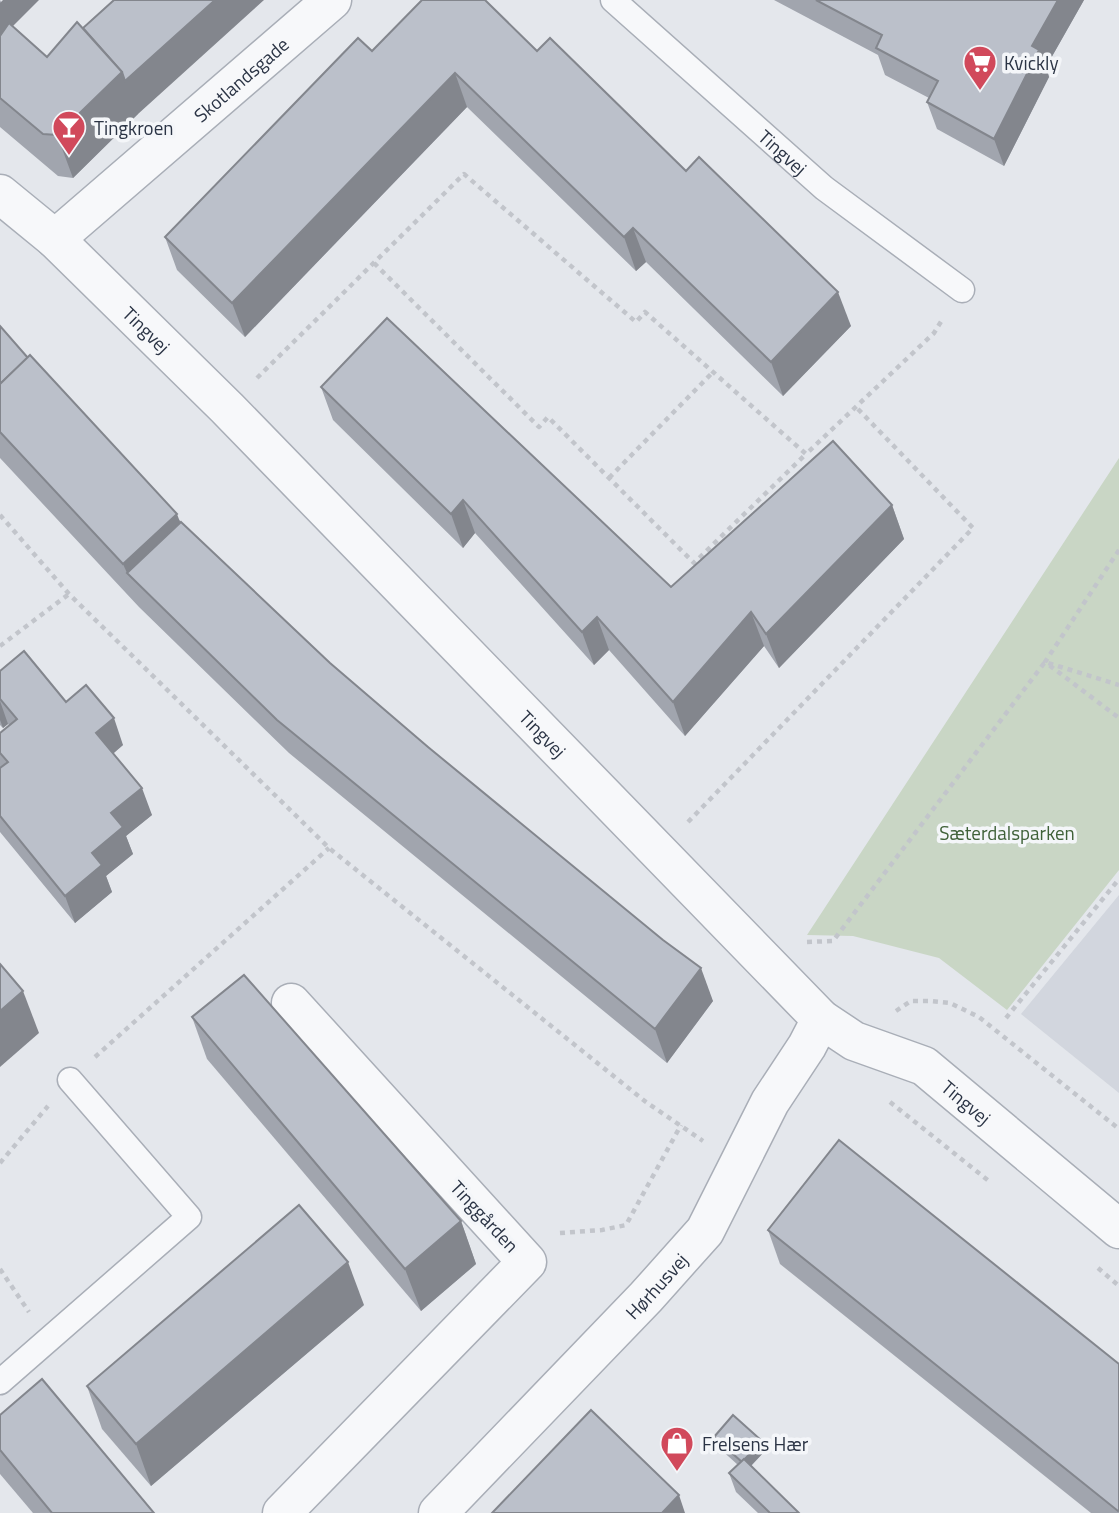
<svg xmlns="http://www.w3.org/2000/svg" width="1119" height="1513" viewBox="0 0 1119 1513" font-family="'Titillium Web',sans-serif">
	<rect width="100%" height="100%" fill="#e4e7ec"/>
	<path fill="#d2d6de" d="M 1119,895 L 1119,1093 L 1021,1014 Z"/>
	<path fill="#c9d6c5" d="M 1119,458 L 1119,870 L 1007,1010 L 939,958 L 853,936 L 807,935 Z"/>
	<g fill="none" stroke-linecap="round" stroke-linejoin="round">
		<defs>
			<g id="service">
				<path id="s1" d="M 613,0 L 824,188 L 962,290"/>
				<path d="M 0,1382 L 189,1217 L 70,1080"/>
			</g>
			<g id="minor">
				<path id="s2" d="M 0,194 L 55,239 L 227,408 L 821,1019 L 854,1041 L 924,1066 L 1119,1229"/>
				<path id="s3" d="M 55,239 L 332,0"/>
				<path d="M 282,1513 L 527,1262 L 291,1003"/>
				<path id="s4" d="M 438,1513 L 646,1297 L 705,1231 L 770,1102 L 807,1046 L 821,1019"/>
			</g>
		</defs>
		<use href="#service" stroke="#a9aeb7" stroke-width="27"/>
		<use href="#minor" stroke="#a9aeb7" stroke-width="41"/>
		<g stroke="#c2c5cb" stroke-width="4.5" stroke-dasharray="5 5" stroke-linecap="butt">
			<path d="M 374,263 L 539,427 L 548,417 L 694,563 L 806,454"/>
			<path d="M 257,378 L 464,174 L 636,322 L 645,312 L 806,454 L 934,333 L 942,320"/>
			<path d="M 609,478 L 713,372"/>
			<path d="M 0,515 L 69,594 L 329,848 L 646,1102 L 703,1141"/>
			<path d="M 1119,550 L 1045,662 L 1119,718"/>
			<path d="M 0,646 L 69,594"/>
			<path d="M 688,822 L 973,528 L 857,408"/>
			<path d="M 807,942 L 833,941 L 1045,662 L 1119,685"/>
			<path d="M 896,1011 L 911,1001 L 930,1001 L 950,1003 L 979,1017 L 1119,1129"/>
			<path d="M 1006,1018 L 1119,879"/>
			<path d="M 95,1057 L 329,848"/>
			<path d="M 890,1102 L 990,1182"/>
			<path d="M 0,1163 L 48,1106"/>
			<path d="M 560,1233 L 602,1230 L 626,1225 L 681,1125"/>
			<path d="M 1098,1268 L 1119,1286"/>
			<path d="M 0,1269 L 29,1312"/>
		</g>
		<use href="#service" stroke="#f7f8fa" stroke-width="24"/>
		<use href="#minor" stroke="#f7f8fa" stroke-width="38"/>
	</g>
	<g fill="#a1a5ae">
		<path d="M 0,0 L 13,27 L 47,57 L 138,114 L 73,178 L 58,176 L 0,127 Z"/>
		<path d="M 774,0 L 1084,0 L 1046,67 L 1049,77 L 1004,166 L 937,129 L 927,102 L 929,98 L 885,75 L 878,55 Z"/>
		<path d="M 372,51 L 537,51 L 686,171 L 851,326 L 783,396 L 646,262 L 636,271 L 467,107 L 245,337 L 177,270 L 165,237 Z"/>
		<path d="M 0,326 L 28,358 L 181,522 L 330,663 L 713,1001 L 667,1063 L 289,753 L 139,607 L 0,458 Z"/>
		<path d="M 321,387 L 671,587 L 892,505 L 904,539 L 779,668 L 764,646 L 685,736 L 609,650 L 594,665 L 475,533 L 463,548 L 333,420 Z"/>
		<path d="M 0,671 L 66,702 L 123,745 L 113,753 L 152,815 L 126,836 L 133,854 L 106,876 L 112,892 L 75,923 L 0,832 L 0,733 L 9,725 L 8,724 L 3,728 L 0,725 Z"/>
		<path d="M 192,1017 L 461,1221 L 476,1264 L 421,1311 L 207,1059 Z"/>
		<path d="M 768,1230 L 1119,1364 L 1119,1513 L 1091,1513 L 780,1264 Z"/>
		<path d="M 364,1305 L 151,1486 L 102,1429 L 87,1386 Z"/>
		<path d="M 0,1415 L 154,1513 L 33,1513 L 0,1474 Z"/>
		<path d="M 714,1437 L 762,1441 L 765,1451 L 751,1466 L 799,1513 L 758,1513 L 736,1492 L 729,1473 L 738,1465 L 718,1447 Z"/>
	</g>
	<g fill="#83868d">
		<path d="M 3,0 L 39,0 L 0,39 L 0,3 Z"/>
		<path d="M 215,0 L 264,0 L 138,114 L 73,178 L 57,135 L 122,72 Z"/>
		<path d="M 1058,0 L 1084,0 L 1046,67 L 1049,77 L 1004,166 L 994,139 L 1032,46 Z"/>
		<path d="M 455,73 L 467,107 L 245,337 L 232,303 Z"/>
		<path d="M 633,228 L 646,262 L 636,271 L 624,237 Z"/>
		<path d="M 838,292 L 851,326 L 783,396 L 771,362 Z"/>
		<path d="M 463,500 L 475,533 L 463,548 L 451,514 Z"/>
		<path d="M 892,505 L 904,539 L 779,668 L 766,634 Z"/>
		<path d="M 177,514 L 193,556 L 127,573 L 123,564 Z"/>
		<path d="M 751,612 L 764,646 L 685,736 L 673,702 Z"/>
		<path d="M 597,617 L 609,650 L 594,665 L 582,632 Z"/>
		<path d="M 0,701 L 8,724 L 3,728 L 0,720 Z"/>
		<path d="M 114,718 L 123,745 L 106,760 L 96,733 Z"/>
		<path d="M 142,788 L 152,815 L 126,836 L 133,854 L 106,876 L 112,892 L 75,923 L 65,896 L 92,853 L 111,813 Z"/>
		<path d="M 701,968 L 713,1001 L 667,1063 L 655,1029 Z"/>
		<path d="M 23,991 L 39,1033 L 0,1067 L 0,1011 Z"/>
		<path d="M 461,1221 L 476,1264 L 421,1311 L 405,1269 Z"/>
		<path d="M 348,1262 L 364,1305 L 151,1486 L 136,1444 Z"/>
		<path d="M 762,1441 L 765,1451 L 745,1472 L 742,1462 Z"/>
		<path d="M 679,1495 L 685,1513 L 662,1513 Z"/>
	</g>
	<g fill="#bbc0ca" stroke="#83868d" stroke-width="2">
		<path d="M 114,0 L 215,0 L 125,81 L 122,72 L 83,28 Z"/>
		<path d="M 422,0 L 485,0 L 537,51 L 550,38 L 686,171 L 699,157 L 838,292 L 771,362 L 633,228 L 624,237 L 455,73 L 232,303 L 165,237 L 358,38 L 372,51 Z"/>
		<path d="M 816,0 L 1058,0 L 1032,46 L 1039,50 L 994,139 L 927,102 L 938,81 L 876,48 L 882,35 Z"/>
		<path d="M 77,22 L 122,72 L 57,135 L 43,134 L 0,98 L 0,36 L 9,23 L 47,57 Z"/>
		<path d="M 387,318 L 671,587 L 833,441 L 892,505 L 766,634 L 751,612 L 673,702 L 597,617 L 582,632 L 463,500 L 451,514 L 321,387 Z"/>
		<path d="M 0,326 L 28,358 L 0,384 Z"/>
		<path d="M 30,355 L 177,514 L 123,564 L 0,432 L 0,384 Z"/>
		<path d="M 181,522 L 330,663 L 428,747 L 663,940 L 701,968 L 655,1029 L 277,720 L 127,573 Z"/>
		<path d="M 24,651 L 66,702 L 86,685 L 114,718 L 96,733 L 142,788 L 111,813 L 123,827 L 92,853 L 102,865 L 65,896 L 0,816 L 0,768 L 8,762 L 0,753 L 0,733 L 17,719 L 0,699 L 0,671 Z"/>
		<path d="M 0,964 L 23,991 L 0,1011 Z"/>
		<path d="M 244,975 L 461,1221 L 405,1269 L 192,1017 Z"/>
		<path d="M 839,1140 L 1119,1364 L 1119,1510 L 1118,1511 L 768,1230 Z"/>
		<path d="M 299,1205 L 348,1262 L 136,1444 L 87,1386 Z"/>
		<path d="M 42,1379 L 154,1513 L 52,1513 L 0,1450 L 0,1415 Z"/>
		<path d="M 591,1410 L 679,1495 L 662,1513 L 492,1513 Z"/>
		<path d="M 733,1415 L 762,1441 L 742,1462 L 714,1437 Z"/>
		<path d="M 744,1459 L 799,1513 L 770,1513 L 729,1473 Z"/>
	</g>
	<defs>
		<symbol id="supermarket-pin" viewBox="-11 -11 22 30"><path d="M0 17L-7.5 6A9.5 9.5 0 1 1 7.5 6Z" fill="#d1495b" stroke="#f4f6f9"/><path d="M-6-5.5h2.5l.6 2H6L4.5 2H-2.5L-4.4-4H-6ZM-1.5 3.2a1.3 1.3 0 1 0 .1 0ZM3 3.2a1.3 1.3 0 1 0 .1 0Z" fill="#fff"/></symbol>
		<symbol id="bar-pin" viewBox="-11 -11 22 30"><path d="M0 17L-7.5 6A9.5 9.5 0 1 1 7.5 6Z" fill="#d1495b" stroke="#f4f6f9"/><path d="M-6-5H6L.8 .8V4.5H3.5V6h-7V4.5H-.8V.8Z" fill="#fff"/></symbol>
		<symbol id="shop-pin" viewBox="-11 -11 22 30"><path d="M0 17L-7.5 6A9.5 9.5 0 1 1 7.5 6Z" fill="#d1495b" stroke="#f4f6f9"/><path d="M-5-2.5h2.3a2.7 3.5 0 0 1 5.4 0H5L5.5 6h-11ZM-1.5-2.5h3a1.5 2.3 0 0 0-3 0Z" fill="#fff"/></symbol>
	</defs>
	<g fill-rule="evenodd">
		<use href="#supermarket-pin" x="961" y="43" width="38" height="52"/>
		<use href="#bar-pin" x="50" y="108" width="38" height="52"/>
		<use href="#shop-pin" x="658" y="1424" width="38" height="52"/>
	</g>
	<g text-anchor="middle" dominant-baseline="central" stroke-width="7" stroke-linejoin="round" paint-order="stroke">
		<g font-size="19" fill="#2b3445" stroke="#f4f6f9" text-anchor="start">
			<text x="1004" y="62">Kvickly</text>
			<text x="94" y="127">Tingkroen</text>
			<text x="702" y="1443">Frelsens Hær</text>
		</g>
		<g font-size="19" fill="#2b3445" stroke="#f4f6f9">
			<text stroke="none"><textPath href="#s3" startOffset="245">Skotlandsgade</textPath></text>
			<text stroke="none"><textPath href="#s1" startOffset="228">Tingvej</textPath></text>
			<text stroke="none"><textPath href="#s2" startOffset="200">Tingvej</textPath></text>
			<text stroke="none"><textPath href="#s2" startOffset="766">Tingvej</textPath></text>
			<text stroke="none"><textPath href="#s2" startOffset="1334">Tingvej</textPath></text>
			<text transform="translate(485 1216) rotate(47)">Tinggården</text>
			<text stroke="none"><textPath href="#s4" startOffset="315">Hørhusvej</textPath></text>
		</g>
		<g font-size="19" fill="#3f6138" stroke="#f4f6f9">
			<text x="1007" y="832">Sæterdalsparken</text>
		</g>
	</g>
</svg>
